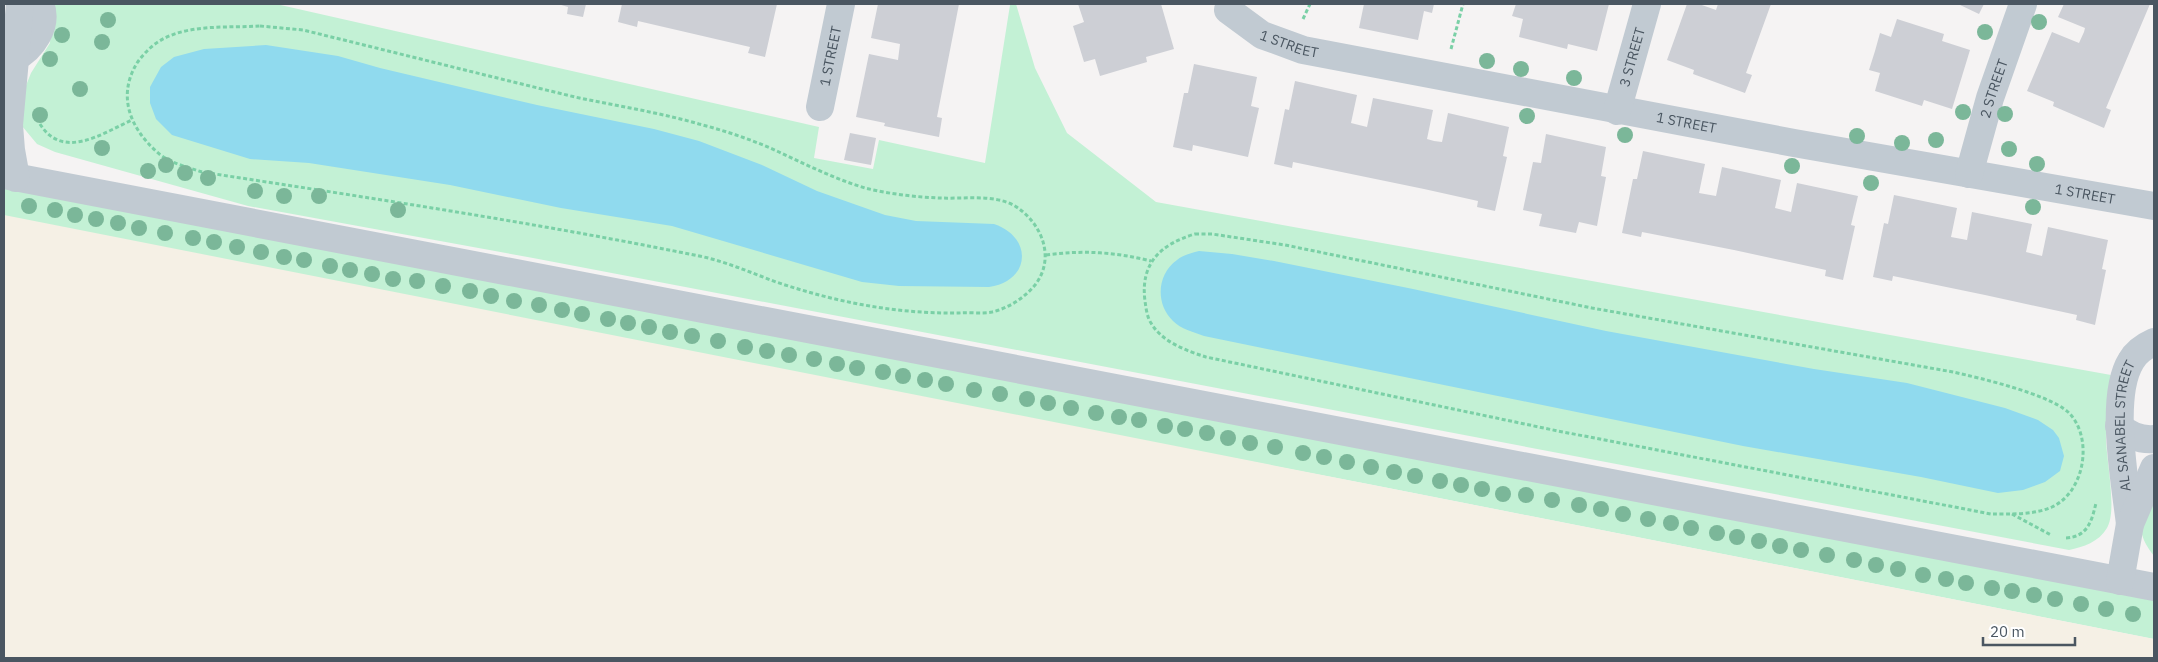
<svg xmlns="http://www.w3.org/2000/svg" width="2158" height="662" viewBox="0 0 2158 662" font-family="'IBM Plex Sans',sans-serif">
	<rect width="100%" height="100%" fill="#f5f3f3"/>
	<g fill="#c3f1d5">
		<path d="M 46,4 L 276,4 L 819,127 L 814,158 L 873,169 L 879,140 L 985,163 L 1010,5 L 1016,4 L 1035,68 L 1067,133 L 1156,202 L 2111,375 C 2109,394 2106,413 2106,433 C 2105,456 2118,509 2107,528 C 2099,542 2083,547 2069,550 L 533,258 L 248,206 L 55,152 L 37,144 L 22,126 L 19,103 L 31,73 L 50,43 L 51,18 Z"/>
		<path d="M 4,175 L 2154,588 L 2154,639 L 1373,485 L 4,221 Z"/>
		<path d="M 2154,492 L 2154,556 C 2134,530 2140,520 2154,492 Z"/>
	</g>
	<path fill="#f5f0e5" d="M 4,215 L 2154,639 L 2154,658 L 4,658 Z"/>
	<g fill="#90daee">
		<path d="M 266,45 L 338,56 L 380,68 L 537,105 L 654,129 L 699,141 L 762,165 L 817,191 L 885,215 L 916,221 L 994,224 C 1033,237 1031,281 989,287 L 899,286 L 862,282 L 672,226 L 561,208 L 450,185 L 309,163 L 250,159 L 172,135 L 156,119 L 150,103 L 150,87 L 161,67 L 174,57 L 204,49 Z"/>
		<path d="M 1199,251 L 1232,254 L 1274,261 L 1413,289 L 1606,331 L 1814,369 L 1907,383 L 2005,408 L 2038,420 L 2053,430 L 2059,438 L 2064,456 L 2060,471 L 2045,482 L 2023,490 L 1998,493 L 1921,477 L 1743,446 L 1204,336 C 1193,332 1181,329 1173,321 C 1155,304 1157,274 1177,260 C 1183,255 1191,253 1199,251 Z"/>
	</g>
	<g fill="#cdcfd5">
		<path d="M 558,4 L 586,4 L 583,17 L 567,14 L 568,7 Z"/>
		<path d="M 622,4 L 777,4 L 765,57 L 748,53 L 750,47 L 638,21 L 637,27 L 618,22 Z"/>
		<path d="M 878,4 L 959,4 L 937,117 L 942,118 L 939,137 L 884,126 L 885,123 L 856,117 L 869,54 L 898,60 L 900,44 L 871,38 Z"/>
		<path d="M 1078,4 L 1161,4 L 1174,49 L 1146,57 L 1147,62 L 1100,76 L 1095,59 L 1084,62 L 1073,26 L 1084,22 Z"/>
		<path d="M 1364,4 L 1434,4 L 1432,13 L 1424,11 L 1418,40 L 1359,28 Z"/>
		<path d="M 1516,4 L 1609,4 L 1597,51 L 1568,44 L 1567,49 L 1519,37 L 1523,19 L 1512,16 Z"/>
		<path d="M 1687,4 L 1699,4 L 1716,10 L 1718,4 L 1771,4 L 1746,73 L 1752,75 L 1745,93 L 1693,74 L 1694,70 L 1667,60 Z"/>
		<path d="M 1958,4 L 1984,4 L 1979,14 Z"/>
		<path d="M 2064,4 L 2150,4 L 2106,108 L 2111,110 L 2104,128 L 2053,106 L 2054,102 L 2027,91 L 2052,32 L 2079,43 L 2084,32 L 2085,28 L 2058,17 Z"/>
		<path d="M 1897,19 L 1944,34 L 1942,41 L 1970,50 L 1952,109 L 1924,100 L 1922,106 L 1875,91 L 1880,73 L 1869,70 L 1875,51 L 1880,33 L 1891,37 Z"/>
		<path d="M 1194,64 L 1257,77 L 1251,106 L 1259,108 L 1248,157 L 1193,145 L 1192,151 L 1173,147 L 1184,93 L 1188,93 Z"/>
		<path d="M 1295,81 L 1357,95 L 1351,123 L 1367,127 L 1373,98 L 1433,110 L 1427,139 L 1434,141 L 1442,142 L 1448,113 L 1509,127 L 1503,156 L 1507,157 L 1495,211 L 1477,207 L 1478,201 L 1424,189 L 1293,162 L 1292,168 L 1274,164 L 1285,109 L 1289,110 Z"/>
		<path d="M 850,133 L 876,138 L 871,165 L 844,160 Z"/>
		<path d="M 1546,134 L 1606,147 L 1601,176 L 1606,177 L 1597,226 L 1579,222 L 1576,233 L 1539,226 L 1542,214 L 1523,210 L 1533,162 L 1541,163 Z"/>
		<path d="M 1643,151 L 1705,164 L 1699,193 L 1716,196 L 1722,167 L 1781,180 L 1775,208 L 1791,212 L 1797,183 L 1858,196 L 1851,225 L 1855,226 L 1843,280 L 1825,276 L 1826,270 L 1734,250 L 1642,232 L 1641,237 L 1622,233 L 1633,179 L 1637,179 Z"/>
		<path d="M 1894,195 L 1957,208 L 1951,237 L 1967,240 L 1972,212 L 2032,224 L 2026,252 L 2042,256 L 2048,227 L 2108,240 L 2102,269 L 2106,270 L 2095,325 L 2076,320 L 2077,315 L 1985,295 L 1893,276 L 1892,281 L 1873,277 L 1884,223 L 1888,224 Z"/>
	</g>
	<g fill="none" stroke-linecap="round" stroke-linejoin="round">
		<g stroke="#7ad0a6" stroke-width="3" stroke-dasharray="4 2.5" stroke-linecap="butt">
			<path d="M 1303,19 L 1310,4"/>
			<path d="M 260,26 L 303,30 C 393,52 484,75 575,97 C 616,106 658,112 699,124 C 726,131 753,140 779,152 C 807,165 835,179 865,188 C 889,194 915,197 940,198 C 963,199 995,194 1015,206 C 1042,223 1056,258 1035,285 C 1024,298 1009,308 992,312 C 982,314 969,312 959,313 C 895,314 836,302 776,282 C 752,273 729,263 704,257 C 538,223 370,198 202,172 C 187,167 169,163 157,152 C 130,128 117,96 137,63 C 144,53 154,43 165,38 C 193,24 230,28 260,26 Z"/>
			<path d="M 1451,49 L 1463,4"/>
			<path d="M 40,124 C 63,161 103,133 132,120"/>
			<path d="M 1195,234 L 1212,234 L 1285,245 L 1592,308 L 1953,372 C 1980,378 2048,394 2068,412 C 2094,437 2085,492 2052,507 C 2034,515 2010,514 1991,514 L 1558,431 L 1206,357 C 1187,351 1162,342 1151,323 C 1147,317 1146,308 1145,301 C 1140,263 1161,244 1195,234 Z"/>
			<path d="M 1046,255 C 1083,250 1115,252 1151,261"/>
			<path d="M 2012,514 L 2051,535"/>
			<path d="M 2066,538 C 2088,537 2092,520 2096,503"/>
		</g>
		<g stroke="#c1cad2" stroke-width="28">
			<path id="s1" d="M 1228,10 L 1262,35 L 1303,50 L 1794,143 L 2154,206"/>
			<path d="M 14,58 C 32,49 49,25 40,4"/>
			<path id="s2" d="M 820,107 L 841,4"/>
			<path id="s3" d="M 1617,111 L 1647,4"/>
			<path id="s4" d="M 1969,174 L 1990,98 L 2023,4"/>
			<path d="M 4,175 L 2154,587"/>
			<path d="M 16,178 L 11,150 L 9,125 L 20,4"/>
			<path d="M 2119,426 C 2129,436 2140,440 2154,439"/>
			<path id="s5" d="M 2130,524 C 2125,482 2109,397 2131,361 C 2136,352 2145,346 2154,342"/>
			<path d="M 2120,581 L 2130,524 L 2154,468"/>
		</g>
	</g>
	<g fill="#7bb799">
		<circle cx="108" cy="20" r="8"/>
		<circle cx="2039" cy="22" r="8"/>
		<circle cx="1985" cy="32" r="8"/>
		<circle cx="62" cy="35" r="8"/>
		<circle cx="102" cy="42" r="8"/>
		<circle cx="50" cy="59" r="8"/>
		<circle cx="1487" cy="61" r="8"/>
		<circle cx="1521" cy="69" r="8"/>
		<circle cx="1574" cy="78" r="8"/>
		<circle cx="80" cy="89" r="8"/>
		<circle cx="1963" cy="112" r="8"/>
		<circle cx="2005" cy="114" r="8"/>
		<circle cx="40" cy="115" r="8"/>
		<circle cx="1527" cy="116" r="8"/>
		<circle cx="1625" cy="135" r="8"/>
		<circle cx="1857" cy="136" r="8"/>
		<circle cx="1936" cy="140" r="8"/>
		<circle cx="1902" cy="143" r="8"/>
		<circle cx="102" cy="148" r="8"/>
		<circle cx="2009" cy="149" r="8"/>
		<circle cx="2037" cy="164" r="8"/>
		<circle cx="166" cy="165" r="8"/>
		<circle cx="1792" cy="166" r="8"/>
		<circle cx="148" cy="171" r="8"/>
		<circle cx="185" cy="173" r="8"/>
		<circle cx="208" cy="178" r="8"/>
		<circle cx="1871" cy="183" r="8"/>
		<circle cx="255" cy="191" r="8"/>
		<circle cx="284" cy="196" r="8"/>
		<circle cx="319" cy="196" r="8"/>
		<circle cx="29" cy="206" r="8"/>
		<circle cx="2033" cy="207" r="8"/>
		<circle cx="55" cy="210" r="8"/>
		<circle cx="398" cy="210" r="8"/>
		<circle cx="75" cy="215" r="8"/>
		<circle cx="96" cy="219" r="8"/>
		<circle cx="118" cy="223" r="8"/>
		<circle cx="139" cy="228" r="8"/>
		<circle cx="165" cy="233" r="8"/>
		<circle cx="193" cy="238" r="8"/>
		<circle cx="214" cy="242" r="8"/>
		<circle cx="237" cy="247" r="8"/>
		<circle cx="261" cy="252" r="8"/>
		<circle cx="284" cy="257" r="8"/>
		<circle cx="304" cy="260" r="8"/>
		<circle cx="330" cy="266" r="8"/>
		<circle cx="350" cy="270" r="8"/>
		<circle cx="372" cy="274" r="8"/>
		<circle cx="393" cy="279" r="8"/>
		<circle cx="417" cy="281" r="8"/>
		<circle cx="443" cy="286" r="8"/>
		<circle cx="470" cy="291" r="8"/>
		<circle cx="491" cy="296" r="8"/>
		<circle cx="514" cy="301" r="8"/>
		<circle cx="539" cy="305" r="8"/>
		<circle cx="562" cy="310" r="8"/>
		<circle cx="582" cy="314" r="8"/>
		<circle cx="608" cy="319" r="8"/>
		<circle cx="628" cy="323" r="8"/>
		<circle cx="649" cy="327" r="8"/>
		<circle cx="670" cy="332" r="8"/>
		<circle cx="692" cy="336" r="8"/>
		<circle cx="718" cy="341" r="8"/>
		<circle cx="745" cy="347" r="8"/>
		<circle cx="767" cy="351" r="8"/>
		<circle cx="789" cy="355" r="8"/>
		<circle cx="814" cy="359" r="8"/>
		<circle cx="837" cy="364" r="8"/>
		<circle cx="857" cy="368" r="8"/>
		<circle cx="883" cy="372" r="8"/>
		<circle cx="903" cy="376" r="8"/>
		<circle cx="925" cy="380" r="8"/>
		<circle cx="946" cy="384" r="8"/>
		<circle cx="974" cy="390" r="8"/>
		<circle cx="1000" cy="394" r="8"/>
		<circle cx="1027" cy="399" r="8"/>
		<circle cx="1048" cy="403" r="8"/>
		<circle cx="1071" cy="408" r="8"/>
		<circle cx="1096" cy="413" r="8"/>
		<circle cx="1119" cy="417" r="8"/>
		<circle cx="1139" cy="420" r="8"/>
		<circle cx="1165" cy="426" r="8"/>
		<circle cx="1185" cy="429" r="8"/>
		<circle cx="1207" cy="433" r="8"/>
		<circle cx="1228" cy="438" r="8"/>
		<circle cx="1250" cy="443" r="8"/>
		<circle cx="1275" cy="447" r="8"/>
		<circle cx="1303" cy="453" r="8"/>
		<circle cx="1324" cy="457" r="8"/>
		<circle cx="1347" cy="462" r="8"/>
		<circle cx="1371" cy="467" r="8"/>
		<circle cx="1394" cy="472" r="8"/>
		<circle cx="1415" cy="476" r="8"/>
		<circle cx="1440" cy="481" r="8"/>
		<circle cx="1461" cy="485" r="8"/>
		<circle cx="1482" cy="489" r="8"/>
		<circle cx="1503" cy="494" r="8"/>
		<circle cx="1526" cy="495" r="8"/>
		<circle cx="1552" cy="500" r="8"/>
		<circle cx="1579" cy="505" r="8"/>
		<circle cx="1601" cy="509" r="8"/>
		<circle cx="1623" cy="514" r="8"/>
		<circle cx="1648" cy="519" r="8"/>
		<circle cx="1671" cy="523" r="8"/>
		<circle cx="1691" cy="528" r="8"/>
		<circle cx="1717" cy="533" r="8"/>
		<circle cx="1737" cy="537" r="8"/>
		<circle cx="1759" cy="541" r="8"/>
		<circle cx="1780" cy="546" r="8"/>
		<circle cx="1801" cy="550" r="8"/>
		<circle cx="1827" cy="555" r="8"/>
		<circle cx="1854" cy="560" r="8"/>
		<circle cx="1876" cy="565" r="8"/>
		<circle cx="1898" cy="569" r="8"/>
		<circle cx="1923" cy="575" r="8"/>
		<circle cx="1946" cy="579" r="8"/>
		<circle cx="1966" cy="583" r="8"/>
		<circle cx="1992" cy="588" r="8"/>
		<circle cx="2012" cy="591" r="8"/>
		<circle cx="2034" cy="595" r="8"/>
		<circle cx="2055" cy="599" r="8"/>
		<circle cx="2081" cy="604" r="8"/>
		<circle cx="2106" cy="609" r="8"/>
		<circle cx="2133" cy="614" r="8"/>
	</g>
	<g text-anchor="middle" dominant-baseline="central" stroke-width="4" stroke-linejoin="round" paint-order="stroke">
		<g font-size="14" fill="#4a5661" stroke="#fff">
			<text stroke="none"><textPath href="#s1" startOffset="71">1 STREET</textPath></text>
			<text stroke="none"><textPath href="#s2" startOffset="52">1 STREET</textPath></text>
			<text stroke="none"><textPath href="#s3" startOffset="56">3 STREET</textPath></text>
			<text stroke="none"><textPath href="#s4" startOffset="89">2 STREET</textPath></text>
			<text stroke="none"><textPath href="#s1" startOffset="476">1 STREET</textPath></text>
			<text stroke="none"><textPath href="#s1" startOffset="881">1 STREET</textPath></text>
			<text stroke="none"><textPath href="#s5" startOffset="99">AL SANABEL STREET</textPath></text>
		</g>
	</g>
	<rect width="2158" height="662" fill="none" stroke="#4a5661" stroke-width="10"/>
	<path d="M1983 637v8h92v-8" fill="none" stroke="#4a5661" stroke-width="2.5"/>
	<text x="1990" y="637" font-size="15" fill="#4a5661" stroke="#ffffff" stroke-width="4" paint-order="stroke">20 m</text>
</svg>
